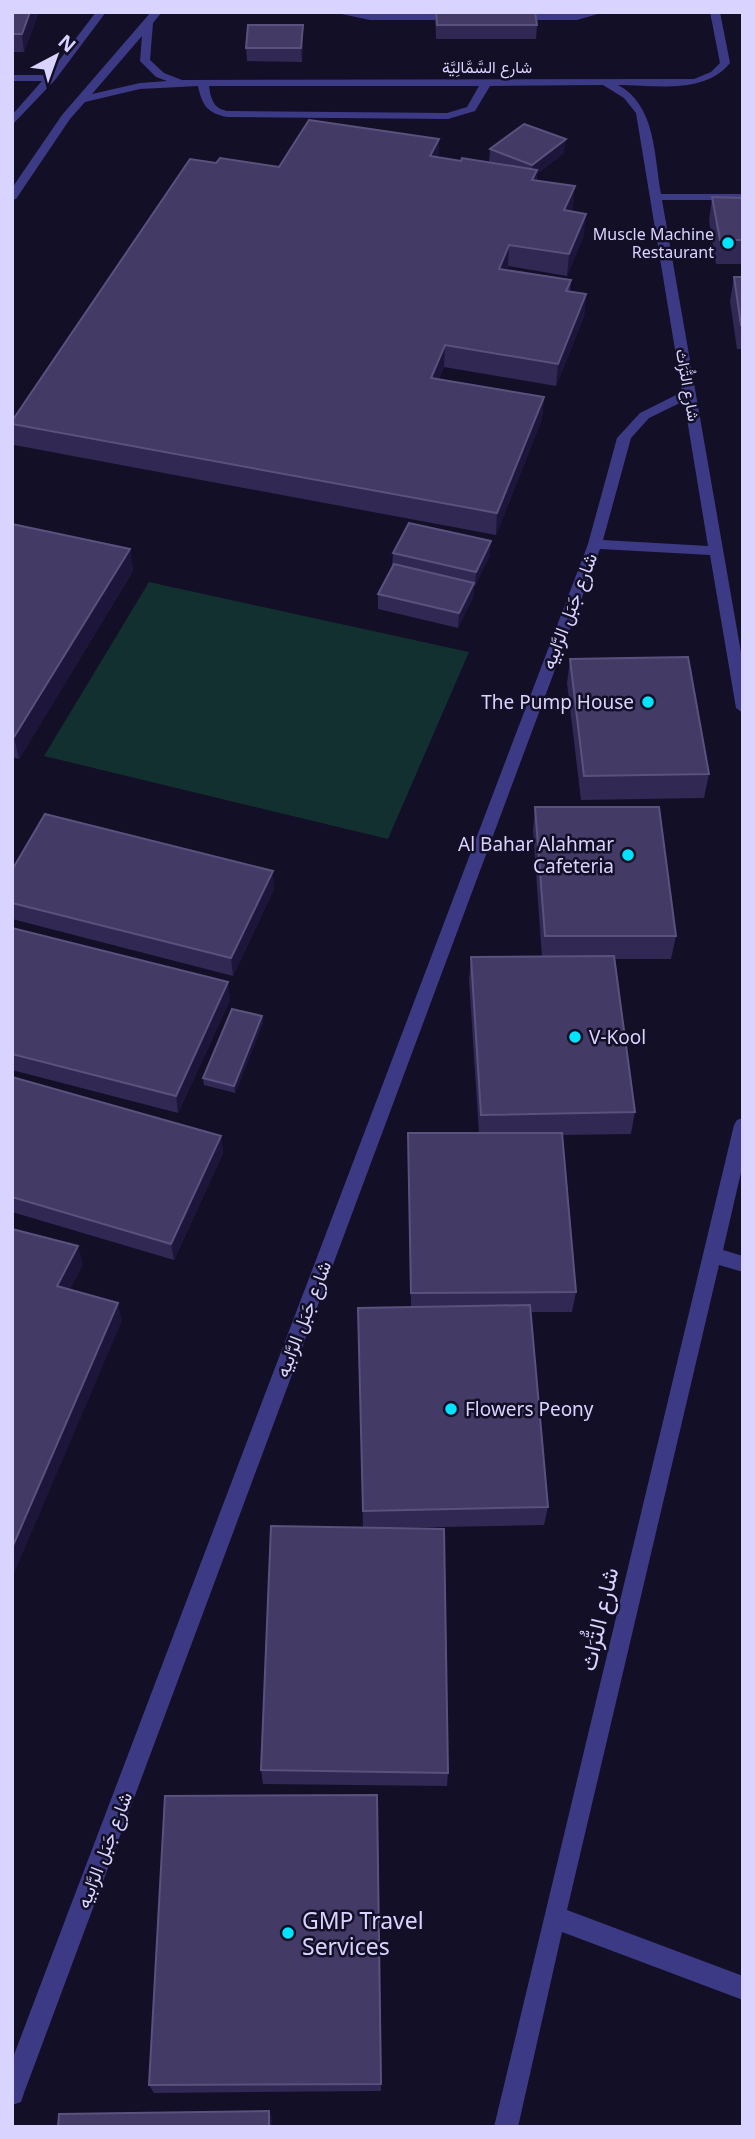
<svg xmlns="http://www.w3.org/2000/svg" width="755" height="2139" viewBox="0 0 755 2139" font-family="'Noto Sans',Vazirmatn,sans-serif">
	<rect width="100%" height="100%" fill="#130f26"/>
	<path fill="#12302f" d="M 149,582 L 469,652 L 388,839 L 44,756 Z"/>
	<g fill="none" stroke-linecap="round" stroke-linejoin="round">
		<g fill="#3d3a85" fill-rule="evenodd">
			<path d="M 96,12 L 106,12 L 55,80 L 12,125 L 12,115 L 42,81 L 12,81 L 12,75 L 48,75 Z"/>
			<path d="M 151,12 L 162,12 L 153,23 L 150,60 L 164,73 L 182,80 L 694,79 L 711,72 L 720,63 L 710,12 L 720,12 L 730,63 C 704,95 655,85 618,85 C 656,105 654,156 661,194 L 743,194 L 743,200 L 662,200 L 743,664 L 743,713 L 736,708 L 710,555 L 600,549 L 24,2093 L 21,2102 L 12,2105 L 12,2060 L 588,544 L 617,438 L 640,413 L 682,392 L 636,113 L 624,98 L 603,85 L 490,86 L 475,111 L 448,119 L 227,117 C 207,113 202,105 198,86 L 140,89 L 85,102 L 70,119 L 16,199 L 12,200 L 12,188 L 62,115 ZM 142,36 L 140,61 L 156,77 L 167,81 L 140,83 L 92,94 ZM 209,86 L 479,86 L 467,107 L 447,113 L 227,111 C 213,108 211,99 209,86 ZM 684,401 L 708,546 L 603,540 L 631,438 L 649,418 Z"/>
			<path d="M 332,12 L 435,14 L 440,17 L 435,20 L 370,20 Z"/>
			<path d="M 605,12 L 577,20 L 533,20 L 528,17 L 533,14 Z"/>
			<path d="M 743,1118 L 743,1164 L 723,1250 L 743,1256 L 743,1272 L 719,1265 L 567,1910 L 743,1976 L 743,2000 L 562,1932 L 518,2127 L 494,2127 L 734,1125 L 737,1120 Z"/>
		</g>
	</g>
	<g fill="#312854">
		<path d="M 12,12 L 39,12 L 24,52 L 12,52 Z"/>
		<path d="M 435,12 L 535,12 L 537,25 L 536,39 L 436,39 Z"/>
		<path d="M 303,39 L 302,62 L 247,61 L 246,48 Z"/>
		<path d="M 439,139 L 438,157 L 461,161 L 489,162 L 490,149 L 564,153 L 537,174 L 537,181 L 573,208 L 571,211 L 584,235 L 567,276 L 508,266 L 507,270 L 571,280 L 570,291 L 586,294 L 584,316 L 556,386 L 444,367 L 439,379 L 544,397 L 542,419 L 496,535 L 14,445 L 12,433 L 12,421 L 216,163 L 279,167 Z"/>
		<path d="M 712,197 L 743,198 L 743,264 L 716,264 L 709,221 Z"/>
		<path d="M 734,277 L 743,277 L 743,349 L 737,349 L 730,301 Z"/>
		<path d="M 12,524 L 130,549 L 133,571 L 19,759 L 12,757 Z"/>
		<path d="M 393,553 L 490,555 L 475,586 L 474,586 L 473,597 L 458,628 L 378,609 L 378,594 L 392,566 Z"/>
		<path d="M 570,659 L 709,774 L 704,798 L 581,800 L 567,683 Z"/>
		<path d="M 535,807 L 676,936 L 671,959 L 615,959 L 635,1112 L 631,1134 L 562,1135 L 576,1292 L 572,1312 L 531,1312 L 548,1507 L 544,1525 L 389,1528 L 448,1773 L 447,1786 L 263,1784 L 261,1770 L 363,1528 L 358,1308 L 411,1307 L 408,1133 L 479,1133 L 469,980 L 471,957 L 542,957 L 533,831 Z"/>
		<path d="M 12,870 L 274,889 L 233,976 L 12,919 Z"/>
		<path d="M 12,928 L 230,1000 L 178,1113 L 12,1070 Z"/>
		<path d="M 262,1016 L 263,1023 L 235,1093 L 204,1085 L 203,1078 Z"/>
		<path d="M 12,1077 L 221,1136 L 223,1153 L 174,1260 L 12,1212 Z"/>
		<path d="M 377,1795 L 381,2091 L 154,2093 L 149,2085 Z"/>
	</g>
	<g fill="#1d163a">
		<path d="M 30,12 L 39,12 L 24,52 L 22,34 Z"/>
		<path d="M 303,25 L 303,39 L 302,62 L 301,48 Z"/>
		<path d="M 439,139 L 438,160 L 430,156 Z"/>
		<path d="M 566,139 L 564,153 L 537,174 L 536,191 L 531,179 L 532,165 Z"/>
		<path d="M 575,186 L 573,208 L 562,232 L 564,210 Z"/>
		<path d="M 586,214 L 584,235 L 567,276 L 569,254 Z"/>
		<path d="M 509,245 L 508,266 L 498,290 L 499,269 Z"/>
		<path d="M 586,294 L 584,316 L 556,386 L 558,364 Z"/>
		<path d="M 445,345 L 444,367 L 431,400 L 431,378 Z"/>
		<path d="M 544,397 L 542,419 L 496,535 L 497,513 Z"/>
		<path d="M 491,541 L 490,555 L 475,586 L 476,572 Z"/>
		<path d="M 130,549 L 133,571 L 19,759 L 14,737 Z"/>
		<path d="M 474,583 L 473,597 L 458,628 L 459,613 Z"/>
		<path d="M 273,871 L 274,889 L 233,976 L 231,958 Z"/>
		<path d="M 228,982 L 230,1000 L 178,1113 L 176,1096 Z"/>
		<path d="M 262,1016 L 263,1023 L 235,1093 L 234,1086 Z"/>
		<path d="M 221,1136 L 223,1153 L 174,1260 L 171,1244 Z"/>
		<path d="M 78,1246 L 83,1265 L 62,1304 L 57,1286 Z"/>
		<path d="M 118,1303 L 122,1321 L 12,1578 L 12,1548 Z"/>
		<path d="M 269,2111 L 272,2117 L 272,2127 L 269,2127 Z"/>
	</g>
	<g fill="#433a66" stroke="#5a527e" stroke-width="2">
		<path d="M 12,12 L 30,12 L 22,34 L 12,34 Z"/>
		<path d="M 436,12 L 535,12 L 537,25 L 437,25 Z"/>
		<path d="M 248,25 L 303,25 L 301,48 L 246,48 Z"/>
		<path d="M 309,120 L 439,139 L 430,156 L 461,161 L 462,158 L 537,170 L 532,180 L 575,186 L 564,210 L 586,214 L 569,254 L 509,245 L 499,269 L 571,280 L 566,291 L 586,294 L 558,364 L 445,345 L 431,378 L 544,397 L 497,513 L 12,424 L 12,421 L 190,159 L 216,163 L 220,158 L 279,167 Z"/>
		<path d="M 524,124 L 566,139 L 532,165 L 490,149 Z"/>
		<path d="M 712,197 L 743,198 L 743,240 L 720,240 Z"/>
		<path d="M 734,277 L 743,277 L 743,325 L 741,325 Z"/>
		<path d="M 409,523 L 491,541 L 476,572 L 393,553 Z"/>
		<path d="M 12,524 L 130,549 L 14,737 L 12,737 Z"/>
		<path d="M 394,564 L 474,583 L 459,613 L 378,594 Z"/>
		<path d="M 688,657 L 709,774 L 584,776 L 570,659 Z"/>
		<path d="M 535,807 L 659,807 L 676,936 L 545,936 Z"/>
		<path d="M 45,814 L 273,871 L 231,958 L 12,903 L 12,870 Z"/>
		<path d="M 12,928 L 228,982 L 176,1096 L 12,1054 Z"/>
		<path d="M 614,956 L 635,1112 L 481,1115 L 471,957 Z"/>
		<path d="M 232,1009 L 262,1016 L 234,1086 L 203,1078 Z"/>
		<path d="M 12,1077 L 221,1136 L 171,1244 L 12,1197 Z"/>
		<path d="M 408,1133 L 562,1133 L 576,1292 L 411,1293 Z"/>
		<path d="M 12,1229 L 78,1246 L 57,1286 L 118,1303 L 12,1548 Z"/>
		<path d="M 530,1305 L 548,1507 L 363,1511 L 358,1308 Z"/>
		<path d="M 271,1526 L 444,1529 L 448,1773 L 261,1770 Z"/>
		<path d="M 377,1795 L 381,2084 L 149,2085 L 165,1796 Z"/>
		<path d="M 269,2111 L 269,2127 L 58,2127 L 59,2114 Z"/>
	</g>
	<g fill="#00e5ff" stroke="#130f26" stroke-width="2.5">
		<circle cx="728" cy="243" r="7"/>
		<circle cx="648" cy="702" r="7"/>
		<circle cx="628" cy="855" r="7"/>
		<circle cx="575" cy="1037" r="7"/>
		<circle cx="451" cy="1409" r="7"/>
		<circle cx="288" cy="1933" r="7"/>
	</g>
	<g text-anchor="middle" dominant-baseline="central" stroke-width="5" stroke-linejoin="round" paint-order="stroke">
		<g font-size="16" fill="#d9d4ff" stroke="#130f26">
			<text x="487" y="67">شارع السَّمَّالِيَّة</text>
			<text transform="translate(688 385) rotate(80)">شارع التُّرَاث</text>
		</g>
		<g font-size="16" fill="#d9d4ff" stroke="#130f26" text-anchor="end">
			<text x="714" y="234">Muscle Machine<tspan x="714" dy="18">Restaurant</tspan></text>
		</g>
		<g font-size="19" fill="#d9d4ff" stroke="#130f26">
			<text transform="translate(569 611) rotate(-69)">شارع جَبَل الرَّابيه</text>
			<text transform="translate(303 1319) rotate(-69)">شارع جَبَل الرَّابيه</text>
			<text transform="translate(104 1850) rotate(-69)">شارع جَبَل الرَّابيه</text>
		</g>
		<g font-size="19" fill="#d9d4ff" stroke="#130f26" text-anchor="end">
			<text x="634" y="702">The Pump House</text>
			<text x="614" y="844">Al Bahar Alahmar<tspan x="614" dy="22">Cafeteria</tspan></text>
			<text x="589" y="1037" text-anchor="start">V-Kool</text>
			<text x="465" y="1409" text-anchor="start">Flowers Peony</text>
		</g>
		<g font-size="23" fill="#d9d4ff" stroke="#130f26">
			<text transform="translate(598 1619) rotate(-77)">شارع التُّرَاث</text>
		</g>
		<g font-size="23" fill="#d9d4ff" stroke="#130f26" text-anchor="start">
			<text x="302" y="1920">GMP Travel<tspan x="302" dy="26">Services</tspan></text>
		</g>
	</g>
	<rect width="755" height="2139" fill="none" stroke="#d9d4ff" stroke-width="28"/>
	<g transform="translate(56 56) rotate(41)" stroke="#130f26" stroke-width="5" paint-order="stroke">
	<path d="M0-5L12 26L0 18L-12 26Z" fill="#d9d4ff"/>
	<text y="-10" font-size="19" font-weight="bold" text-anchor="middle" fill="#d9d4ff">N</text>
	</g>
</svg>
